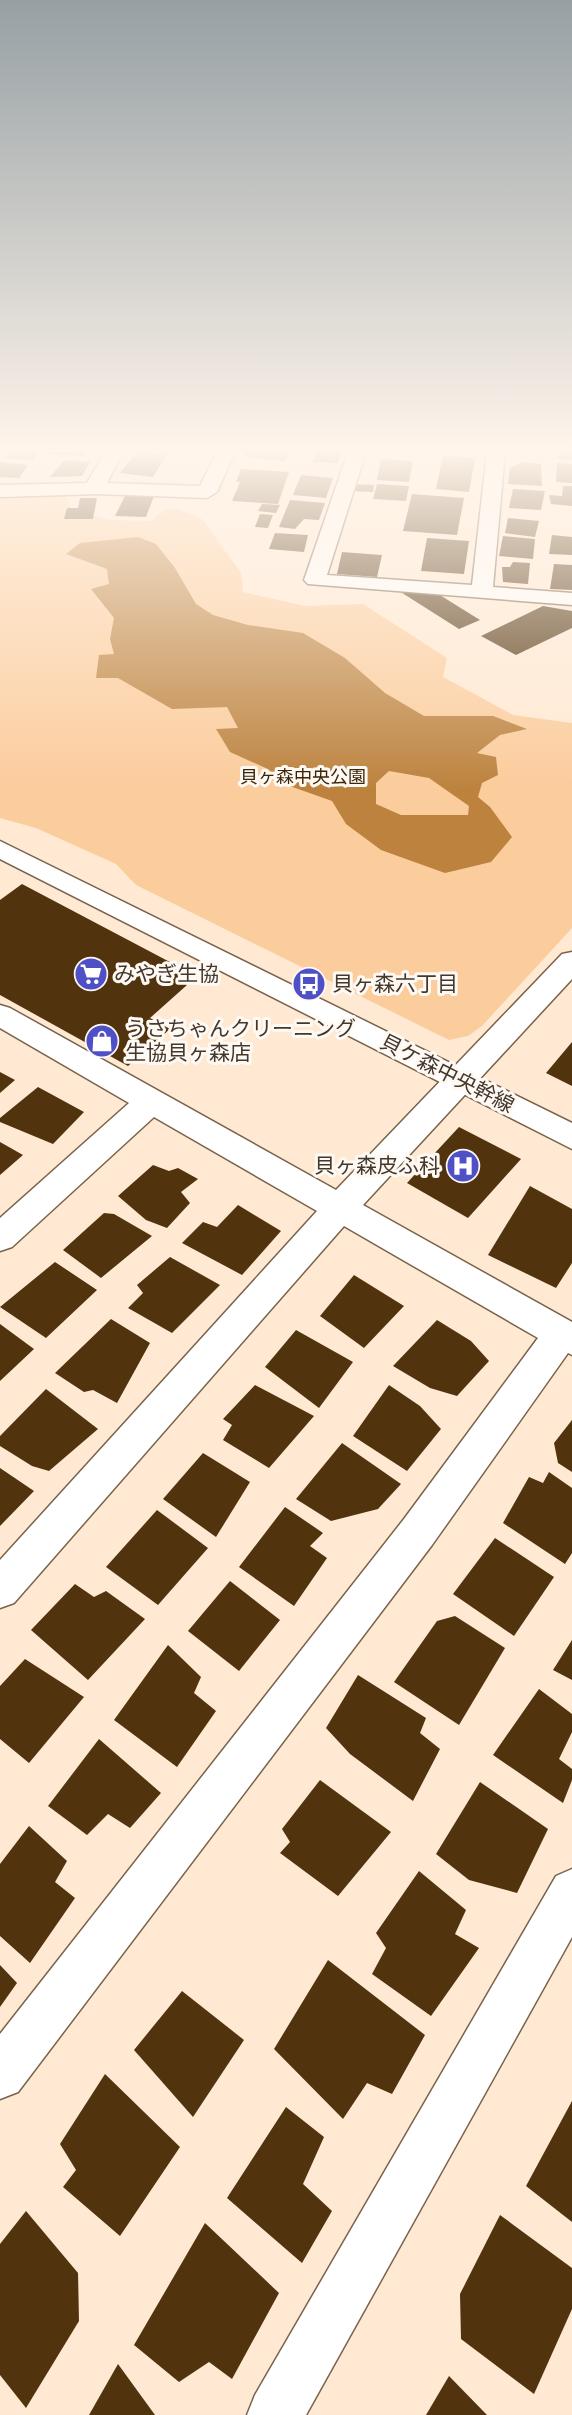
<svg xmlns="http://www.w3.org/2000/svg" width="572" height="2415" viewBox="0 0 572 2415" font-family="'Varela Round','Noto Sans JP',sans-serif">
	<rect width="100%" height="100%" fill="#ffe9d3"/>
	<path fill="#fbcc9c" d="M 64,493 L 73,511 L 111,520 L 151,521 L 163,511 L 176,508 L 202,519 L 241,573 L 243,592 L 305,606 L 363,604 L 447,658 L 443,677 L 513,715 L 572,723 L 572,928 L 482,1026 L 468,1036 L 449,1040 L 136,885 L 116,864 L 36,828 L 0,818 L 0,496 Z"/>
	<path fill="#bc823e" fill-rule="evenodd" d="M 138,537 L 156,544 L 175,568 L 196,604 L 213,615 L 248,625 L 303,633 L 345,658 L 385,693 L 424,716 L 493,716 L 527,729 L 500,735 L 477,753 L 496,757 L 498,775 L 482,783 L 478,797 L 490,807 L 512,837 L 491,862 L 445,873 L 381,850 L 346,824 L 332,801 L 287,785 L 268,769 L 230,752 L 216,729 L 238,728 L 227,707 L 172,709 L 118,678 L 96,678 L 99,655 L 114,654 L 110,639 L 114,618 L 91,589 L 109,584 L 107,569 L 66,554 L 80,543 ZM 389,771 L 429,778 L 469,806 L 468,815 L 401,815 L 376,804 L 376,783 Z"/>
	<g fill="#51330e">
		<path d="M 9,452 L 38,452 L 33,460 L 4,458 Z"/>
		<path d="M 46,452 L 86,452 L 82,456 L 44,454 Z"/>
		<path d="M 137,452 L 143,452 L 168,453 L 153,477 L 120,473 Z"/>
		<path d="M 243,452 L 290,452 L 285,461 L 247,457 Z"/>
		<path d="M 317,452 L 341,452 L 338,463 L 313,462 Z"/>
		<path d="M 559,452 L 572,452 L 572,460 L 558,459 Z"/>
		<path d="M 443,455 L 475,458 L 469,492 L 436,489 Z"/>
		<path d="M 381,459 L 413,461 L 409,482 L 377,480 Z"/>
		<path d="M 64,460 L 90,462 L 82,476 L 50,477 Z"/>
		<path d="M 0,462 L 28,465 L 19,478 L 0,477 Z"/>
		<path d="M 523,462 L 541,464 L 542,486 L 508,484 L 510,468 Z"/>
		<path d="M 557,463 L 572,464 L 572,483 L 556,482 Z"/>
		<path d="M 241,469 L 289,472 L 278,504 L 232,501 L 240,482 L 236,482 Z"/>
		<path d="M 301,475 L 333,478 L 326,498 L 293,495 Z"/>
		<path d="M 354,484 L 374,485 L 373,492 L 353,491 Z"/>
		<path d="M 377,484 L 409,486 L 406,501 L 373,499 Z"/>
		<path d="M 563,486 L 572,486 L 572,506 L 551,504 L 549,495 L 562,496 Z"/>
		<path d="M 513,489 L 545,491 L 541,510 L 509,508 Z"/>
		<path d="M 126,494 L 154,496 L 146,517 L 115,516 Z"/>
		<path d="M 412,494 L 464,498 L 457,535 L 403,531 Z"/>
		<path d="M 80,498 L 97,498 L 93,519 L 64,519 L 67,508 L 78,508 Z"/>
		<path d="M 290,500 L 325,503 L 319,520 L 304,519 L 295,529 L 279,527 Z"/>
		<path d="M 262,504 L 280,505 L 276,513 L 258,511 Z"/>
		<path d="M 260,514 L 273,515 L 268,528 L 255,527 Z"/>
		<path d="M 508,518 L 539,521 L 535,537 L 505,533 Z"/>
		<path d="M 275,533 L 308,535 L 304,552 L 269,549 Z"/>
		<path d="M 552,535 L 572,537 L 572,555 L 549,554 Z"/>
		<path d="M 503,536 L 535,539 L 533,559 L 499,556 Z"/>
		<path d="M 427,538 L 469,541 L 464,574 L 421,571 Z"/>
		<path d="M 342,552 L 382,555 L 377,577 L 337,574 Z"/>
		<path d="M 513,562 L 530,563 L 528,584 L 503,582 L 502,567 L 510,567 Z"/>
		<path d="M 554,564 L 572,565 L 572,590 L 550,589 Z"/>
		<path d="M 399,591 L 435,592 L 480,620 L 459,629 Z"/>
		<path d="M 543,606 L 572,611 L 572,628 L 516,655 L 481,636 Z"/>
		<path d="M 22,884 L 185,970 L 179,977 L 187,985 L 150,1018 L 170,1029 L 128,1066 L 0,995 L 0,900 Z"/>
		<path d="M 572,1042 L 572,1086 L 546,1073 Z"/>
		<path d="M 0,1072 L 15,1080 L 0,1093 Z"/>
		<path d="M 38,1087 L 84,1112 L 53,1144 L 0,1122 L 0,1118 Z"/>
		<path d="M 459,1127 L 521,1159 L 468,1218 L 407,1183 Z"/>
		<path d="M 0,1142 L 23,1155 L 0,1175 Z"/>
		<path d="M 153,1165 L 169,1171 L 178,1168 L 198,1179 L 181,1192 L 190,1203 L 167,1228 L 146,1220 L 118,1196 Z"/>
		<path d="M 530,1186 L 572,1209 L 572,1263 L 556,1288 L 488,1255 Z"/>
		<path d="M 238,1205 L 281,1231 L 242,1275 L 182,1243 L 203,1222 L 217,1227 Z"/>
		<path d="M 104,1213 L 114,1214 L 152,1236 L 101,1278 L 63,1250 Z"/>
		<path d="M 170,1257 L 220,1285 L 172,1333 L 128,1308 L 143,1293 L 137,1285 Z"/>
		<path d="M 55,1262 L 97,1290 L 46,1338 L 0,1307 Z"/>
		<path d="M 354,1275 L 404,1306 L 364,1348 L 320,1316 Z"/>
		<path d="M 111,1319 L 150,1343 L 117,1403 L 93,1390 L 84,1392 L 55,1373 Z"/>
		<path d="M 437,1320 L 471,1341 L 489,1361 L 457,1396 L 430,1388 L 393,1366 Z"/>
		<path d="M 0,1324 L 34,1349 L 0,1381 Z"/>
		<path d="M 296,1330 L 353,1362 L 319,1408 L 265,1367 Z"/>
		<path d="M 255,1385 L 314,1416 L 269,1468 L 223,1440 L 232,1425 L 223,1419 Z"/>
		<path d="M 389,1385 L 420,1406 L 441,1429 L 407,1471 L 353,1436 Z"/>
		<path d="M 46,1389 L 98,1429 L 49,1471 L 32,1466 L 0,1446 L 0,1436 Z"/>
		<path d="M 572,1420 L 572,1472 L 558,1463 L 554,1443 Z"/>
		<path d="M 342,1443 L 401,1484 L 378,1509 L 331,1521 L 296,1499 Z"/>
		<path d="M 203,1453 L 250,1482 L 216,1537 L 163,1499 Z"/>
		<path d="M 0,1468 L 34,1491 L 0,1526 Z"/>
		<path d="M 549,1472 L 572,1488 L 572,1553 L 565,1564 L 503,1523 L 529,1477 L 543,1483 Z"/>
		<path d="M 285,1507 L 323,1533 L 310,1546 L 327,1558 L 294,1606 L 239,1567 Z"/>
		<path d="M 157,1510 L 208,1548 L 158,1605 L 106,1567 Z"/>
		<path d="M 495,1538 L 554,1577 L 514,1636 L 453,1594 Z"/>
		<path d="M 230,1581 L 280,1620 L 239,1671 L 188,1631 Z"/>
		<path d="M 75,1584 L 94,1597 L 106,1591 L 145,1619 L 88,1680 L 31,1630 Z"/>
		<path d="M 455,1616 L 505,1648 L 459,1725 L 394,1682 L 437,1621 Z"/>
		<path d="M 572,1640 L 572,1680 L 553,1670 Z"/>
		<path d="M 168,1645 L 201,1677 L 194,1693 L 216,1711 L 177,1767 L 114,1720 Z"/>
		<path d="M 25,1659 L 84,1697 L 29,1763 L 0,1739 L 0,1686 Z"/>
		<path d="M 358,1675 L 426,1718 L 420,1733 L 440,1749 L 413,1801 L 350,1754 L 326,1728 Z"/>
		<path d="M 539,1689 L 572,1714 L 572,1732 L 559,1759 L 572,1769 L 572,1780 L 563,1803 L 493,1755 Z"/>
		<path d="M 99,1739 L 161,1793 L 130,1828 L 108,1814 L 87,1835 L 48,1806 Z"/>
		<path d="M 320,1780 L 391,1832 L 338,1896 L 280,1853 L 290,1842 L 282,1829 Z"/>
		<path d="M 480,1782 L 548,1829 L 517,1893 L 469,1880 L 436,1854 Z"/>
		<path d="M 29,1826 L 67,1861 L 55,1882 L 75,1898 L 30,1963 L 0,1936 L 0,1864 Z"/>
		<path d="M 419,1871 L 466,1910 L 455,1934 L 479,1948 L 431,2016 L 372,1974 L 386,1948 L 376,1933 Z"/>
		<path d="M 328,1960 L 425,2035 L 392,2094 L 367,2083 L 343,2119 L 274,2049 Z"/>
		<path d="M 0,1965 L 17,1983 L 0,2007 Z"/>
		<path d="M 182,1991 L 244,2040 L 193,2117 L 134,2050 Z"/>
		<path d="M 105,2074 L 180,2147 L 120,2236 L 63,2187 L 76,2170 L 60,2144 Z"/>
		<path d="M 572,2101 L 572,2222 L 526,2186 Z"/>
		<path d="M 286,2107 L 324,2137 L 303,2184 L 332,2211 L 302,2263 L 227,2198 Z"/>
		<path d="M 26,2211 L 78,2273 L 79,2321 L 26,2408 L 0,2375 L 0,2244 Z"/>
		<path d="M 500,2215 L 572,2268 L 572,2309 L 534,2394 L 461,2339 L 460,2294 Z"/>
		<path d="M 205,2223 L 279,2293 L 232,2379 L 209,2362 L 179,2382 L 134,2345 Z"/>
		<path d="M 118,2364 L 155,2415 L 89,2415 Z"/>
		<path d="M 449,2376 L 487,2415 L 426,2415 Z"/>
	</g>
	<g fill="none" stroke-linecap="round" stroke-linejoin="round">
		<defs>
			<g id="street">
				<path d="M 105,452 L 123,452 L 107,483 L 200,486 L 217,452 L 235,452 L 217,492 L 207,498 L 98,494 L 0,497 L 0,485 L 87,483 Z"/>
				<path d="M 348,452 L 366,452 L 327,575 L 472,585 L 487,452 L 505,452 L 493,587 L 572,593 L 572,605 L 308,584 L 304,580 Z"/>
				<path d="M 572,952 L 572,979 L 363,1205 L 572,1322 L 572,1355 L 568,1353 L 432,1545 L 18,2092 L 0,2099 L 0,2034 L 404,1519 L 538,1338 L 344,1226 L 14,1603 L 0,1608 L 0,1560 L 317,1211 L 154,1117 L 12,1247 L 0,1251 L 0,1218 L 129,1103 L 0,1028 L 0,1005 L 10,1008 L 336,1190 L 562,954 Z"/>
				<path d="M 572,1869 L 572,1937 L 306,2415 L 247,2415 L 255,2395 L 556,1876 Z"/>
			</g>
			<path id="secondary" d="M 0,841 L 572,1123 L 572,1149 L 0,859 Z"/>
		</defs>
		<use href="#street" stroke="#7a634b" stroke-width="3"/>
		<use href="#secondary" stroke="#7a634b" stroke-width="3"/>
		<use href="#street" fill="#fff" fill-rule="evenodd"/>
		<use href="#secondary" fill="#fff" fill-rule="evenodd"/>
	</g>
	<linearGradient id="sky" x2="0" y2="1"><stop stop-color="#96a0a4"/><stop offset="0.57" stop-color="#fff5eb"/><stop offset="1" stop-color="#fff5eb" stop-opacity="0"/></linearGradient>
	<rect width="572" height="790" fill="url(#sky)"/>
	<defs>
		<symbol id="supermarket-disc" viewBox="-11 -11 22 22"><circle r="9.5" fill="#4f4fc6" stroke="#fff9f4"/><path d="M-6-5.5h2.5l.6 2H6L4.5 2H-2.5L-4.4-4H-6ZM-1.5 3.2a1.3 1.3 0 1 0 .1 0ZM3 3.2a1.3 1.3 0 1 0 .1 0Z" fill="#fff"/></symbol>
		<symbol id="bus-disc" viewBox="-11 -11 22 22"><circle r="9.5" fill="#4f4fc6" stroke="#fff9f4"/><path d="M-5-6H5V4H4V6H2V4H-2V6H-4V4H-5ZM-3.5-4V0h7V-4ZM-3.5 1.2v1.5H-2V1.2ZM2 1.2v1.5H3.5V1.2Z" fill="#fff"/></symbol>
		<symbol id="shop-disc" viewBox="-11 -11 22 22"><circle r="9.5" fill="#4f4fc6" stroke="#fff9f4"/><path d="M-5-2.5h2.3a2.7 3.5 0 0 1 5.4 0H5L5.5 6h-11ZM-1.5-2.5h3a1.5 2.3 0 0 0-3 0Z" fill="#fff"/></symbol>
		<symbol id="hospital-disc" viewBox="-11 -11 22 22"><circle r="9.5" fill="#4f4fc6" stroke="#fff9f4"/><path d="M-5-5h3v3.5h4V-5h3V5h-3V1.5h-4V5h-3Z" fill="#fff"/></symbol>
	</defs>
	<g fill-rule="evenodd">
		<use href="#supermarket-disc" x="72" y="955" width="38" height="38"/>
		<use href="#bus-disc" x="290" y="965" width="38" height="38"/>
		<use href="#shop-disc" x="83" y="1022" width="38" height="38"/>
		<use href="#hospital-disc" x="444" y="1147" width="38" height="38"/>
	</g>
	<g text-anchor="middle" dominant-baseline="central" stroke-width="6" stroke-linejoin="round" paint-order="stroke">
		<g font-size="18" fill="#3d2507" stroke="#fff9f4">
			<text x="303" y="777">貝ヶ森中央公園</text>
		</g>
		<g font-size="21" fill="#43382d" stroke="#fff9f4" text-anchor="start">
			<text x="114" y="974">みやぎ生協</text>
			<text x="332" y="984">貝ヶ森六丁目</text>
			<text x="125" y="1029">うさちゃんクリーニング<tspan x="125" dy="24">生協貝ヶ森店</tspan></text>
			<text x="440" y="1166" text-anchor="end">貝ヶ森皮ふ科</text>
		</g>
		<g font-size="21" fill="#43382d" stroke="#fff9f4">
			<text transform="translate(447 1074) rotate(27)">貝ケ森中央幹線</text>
		</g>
	</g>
</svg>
